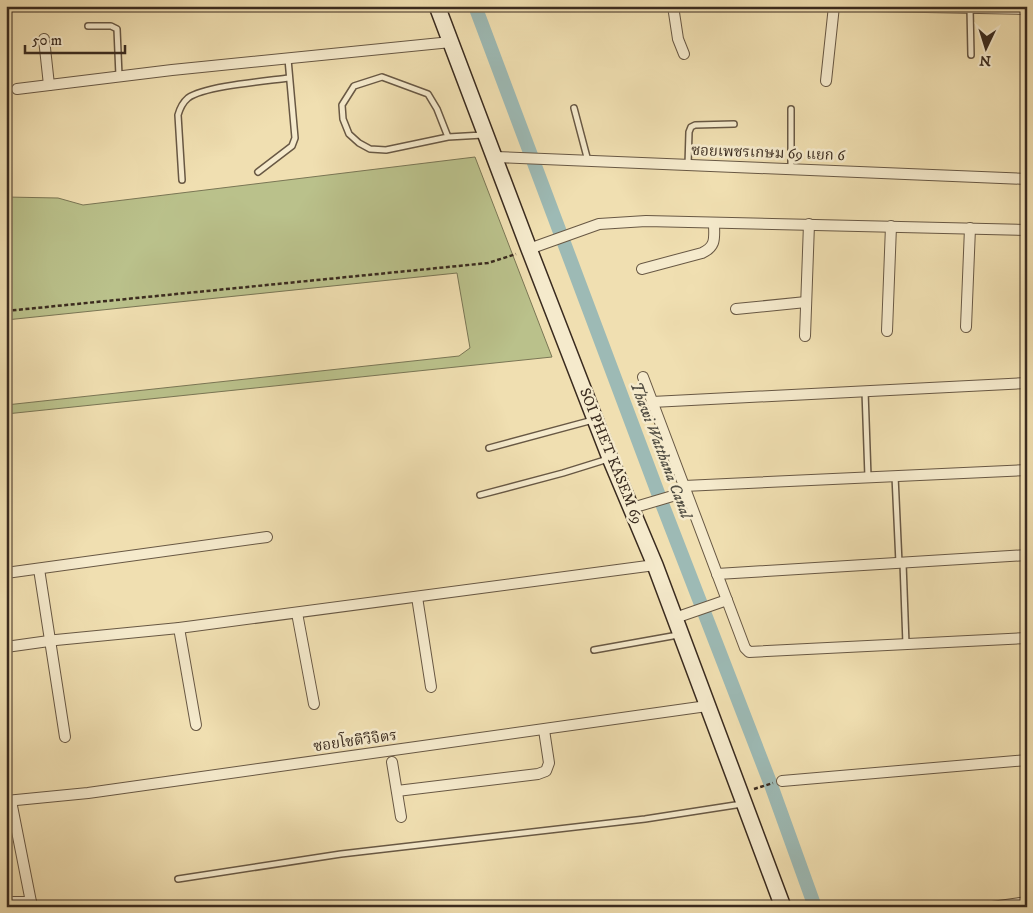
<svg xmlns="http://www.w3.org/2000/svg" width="1033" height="913" viewBox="0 0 1033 913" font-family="'IM FELL DW Pica','Noto Serif Thai',serif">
	<rect width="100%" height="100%" fill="#f0dfb1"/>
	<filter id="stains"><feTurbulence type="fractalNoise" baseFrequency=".004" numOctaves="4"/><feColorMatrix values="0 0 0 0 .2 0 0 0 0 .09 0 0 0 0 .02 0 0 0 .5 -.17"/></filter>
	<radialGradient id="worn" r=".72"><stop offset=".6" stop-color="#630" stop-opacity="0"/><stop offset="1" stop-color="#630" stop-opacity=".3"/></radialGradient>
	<path fill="#bac18b" stroke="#7a7655" d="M 475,157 L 552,357 L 6,414 L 6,405 L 459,356 L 470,348 L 457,273 L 6,320 L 6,197 L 58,198 L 83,205 Z"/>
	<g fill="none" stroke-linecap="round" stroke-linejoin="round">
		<path stroke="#9dbab5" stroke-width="14" d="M 475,6 L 661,501 L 771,785 L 815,907"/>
		<defs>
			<g id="lane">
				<path d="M 970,8 L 971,55"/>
				<path d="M 88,26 L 111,26 L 117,29 L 119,76"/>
				<path d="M 574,108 L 588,161"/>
				<path d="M 448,137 L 437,109 L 428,94 L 382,77 L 354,86 L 342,105 L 343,119 L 349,134 L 359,143 L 370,149 L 386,150 L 448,137 L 483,135"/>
				<path d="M 688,165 L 689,132 L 691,127 L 695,125 L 734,124"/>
				<path d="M 791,169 L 791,109"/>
				<path d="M 258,172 L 292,146 L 295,138 L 288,59"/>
				<path d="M 182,180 L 178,115 C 180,108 182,103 188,98 C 204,86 267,81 289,78"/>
				<path d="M 865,391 L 868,477"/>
				<path d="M 489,448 L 593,420"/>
				<path d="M 895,476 L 899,563"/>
				<path d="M 480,495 L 563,473 L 608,459"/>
				<path d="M 903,563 L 906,644"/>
				<path d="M 594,650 L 678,635"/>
				<path d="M 178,879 L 341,854 L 645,819 L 742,804"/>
			</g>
			<g id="street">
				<path d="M 673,6 L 678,39 L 684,54"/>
				<path d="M 873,6 L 1027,9"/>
				<path d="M 44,39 L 49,85"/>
				<path d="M 826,81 L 834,6"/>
				<path d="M 17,89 L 172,70 L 451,42"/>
				<path d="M 495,157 L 1027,179"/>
				<path d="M 529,249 L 599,224 L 646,221 L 1027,230"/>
				<path d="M 642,269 L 702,253 C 717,246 714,237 714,223"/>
				<path d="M 736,309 L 806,302"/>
				<path d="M 966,327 L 970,228"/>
				<path d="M 887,331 L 891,226"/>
				<path d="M 805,336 L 809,224"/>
				<path d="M 643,377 L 745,648 L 749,652 L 1027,638"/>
				<path d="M 652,402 L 1027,383"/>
				<path d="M 684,486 L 1027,470"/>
				<path d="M 632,508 L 686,492"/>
				<path d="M 39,569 L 65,737"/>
				<path d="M 6,573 L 267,537"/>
				<path d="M 717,574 L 1027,555"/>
				<path d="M 417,597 L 431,687"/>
				<path d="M 297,613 L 314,704"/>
				<path d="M 675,618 L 727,600"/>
				<path d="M 179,628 L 196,725"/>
				<path d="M 6,647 L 56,640 L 179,628 L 655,565"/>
				<path d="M 392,762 L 401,817"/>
				<path d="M 782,781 L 1027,760"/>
				<path d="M 397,791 L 538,774 L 546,771 L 549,763 L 544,730"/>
				<path d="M 6,801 L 88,793 L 707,706"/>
				<path d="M 11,801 L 32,907"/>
				<path d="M 6,902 L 31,902"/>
				<path d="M 992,907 L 1027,902"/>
			</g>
			<path id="secondary" d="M 437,6 L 529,249 L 610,458 L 655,565 L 783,907"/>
		</defs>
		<use href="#lane" stroke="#685844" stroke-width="8"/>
		<use href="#street" stroke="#685844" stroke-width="12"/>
		<use href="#secondary" stroke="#3a2b1f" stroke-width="18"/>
		<g stroke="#3a2b1f" stroke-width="2.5" stroke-dasharray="4 2.5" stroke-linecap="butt">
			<path d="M 6,311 L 488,263 L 516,254"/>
			<path d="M 754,789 L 773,783"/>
		</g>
		<use href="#lane" stroke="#f5eacc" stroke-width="5"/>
		<use href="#street" stroke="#f5eacc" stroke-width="10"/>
		<use href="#secondary" stroke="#f5eacc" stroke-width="15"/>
	</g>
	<g text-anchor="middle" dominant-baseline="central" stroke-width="5" stroke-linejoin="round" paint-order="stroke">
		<g font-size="15" fill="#3a2b1f" stroke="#f5eacc">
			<text transform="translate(768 153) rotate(2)">ซอยเพชรเกษม 69 แยก 6</text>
			<text transform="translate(611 456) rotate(68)">SOI PHET KASEM 69</text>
			<text transform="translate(355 741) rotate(-8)">ซอยโชติวิจิตร</text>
		</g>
		<g font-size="16" font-style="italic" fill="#534f44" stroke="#f5eacc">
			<text transform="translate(661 450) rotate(69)">Thawi Watthana Canal</text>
		</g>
	</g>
	<rect width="1033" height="913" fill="none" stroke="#f0dfb1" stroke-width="25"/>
	<rect x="8" y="8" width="1018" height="898" fill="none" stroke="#3a2b1f" stroke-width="2.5"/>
	<rect x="12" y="12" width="1008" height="888" fill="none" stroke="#3a2b1f"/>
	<g transform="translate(986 48) rotate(184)" stroke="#f5eacc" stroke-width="4" paint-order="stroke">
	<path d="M0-4L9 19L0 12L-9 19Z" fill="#3a2b1f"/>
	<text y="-8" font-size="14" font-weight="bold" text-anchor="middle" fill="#3a2b1f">N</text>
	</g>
	<path d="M25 45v8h100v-8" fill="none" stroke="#3a2b1f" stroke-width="2.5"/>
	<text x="32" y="45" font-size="15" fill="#3a2b1f" stroke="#f5eacc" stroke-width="4" paint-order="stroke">50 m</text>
	<rect width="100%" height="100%" filter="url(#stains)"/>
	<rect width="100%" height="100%" fill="url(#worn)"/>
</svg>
